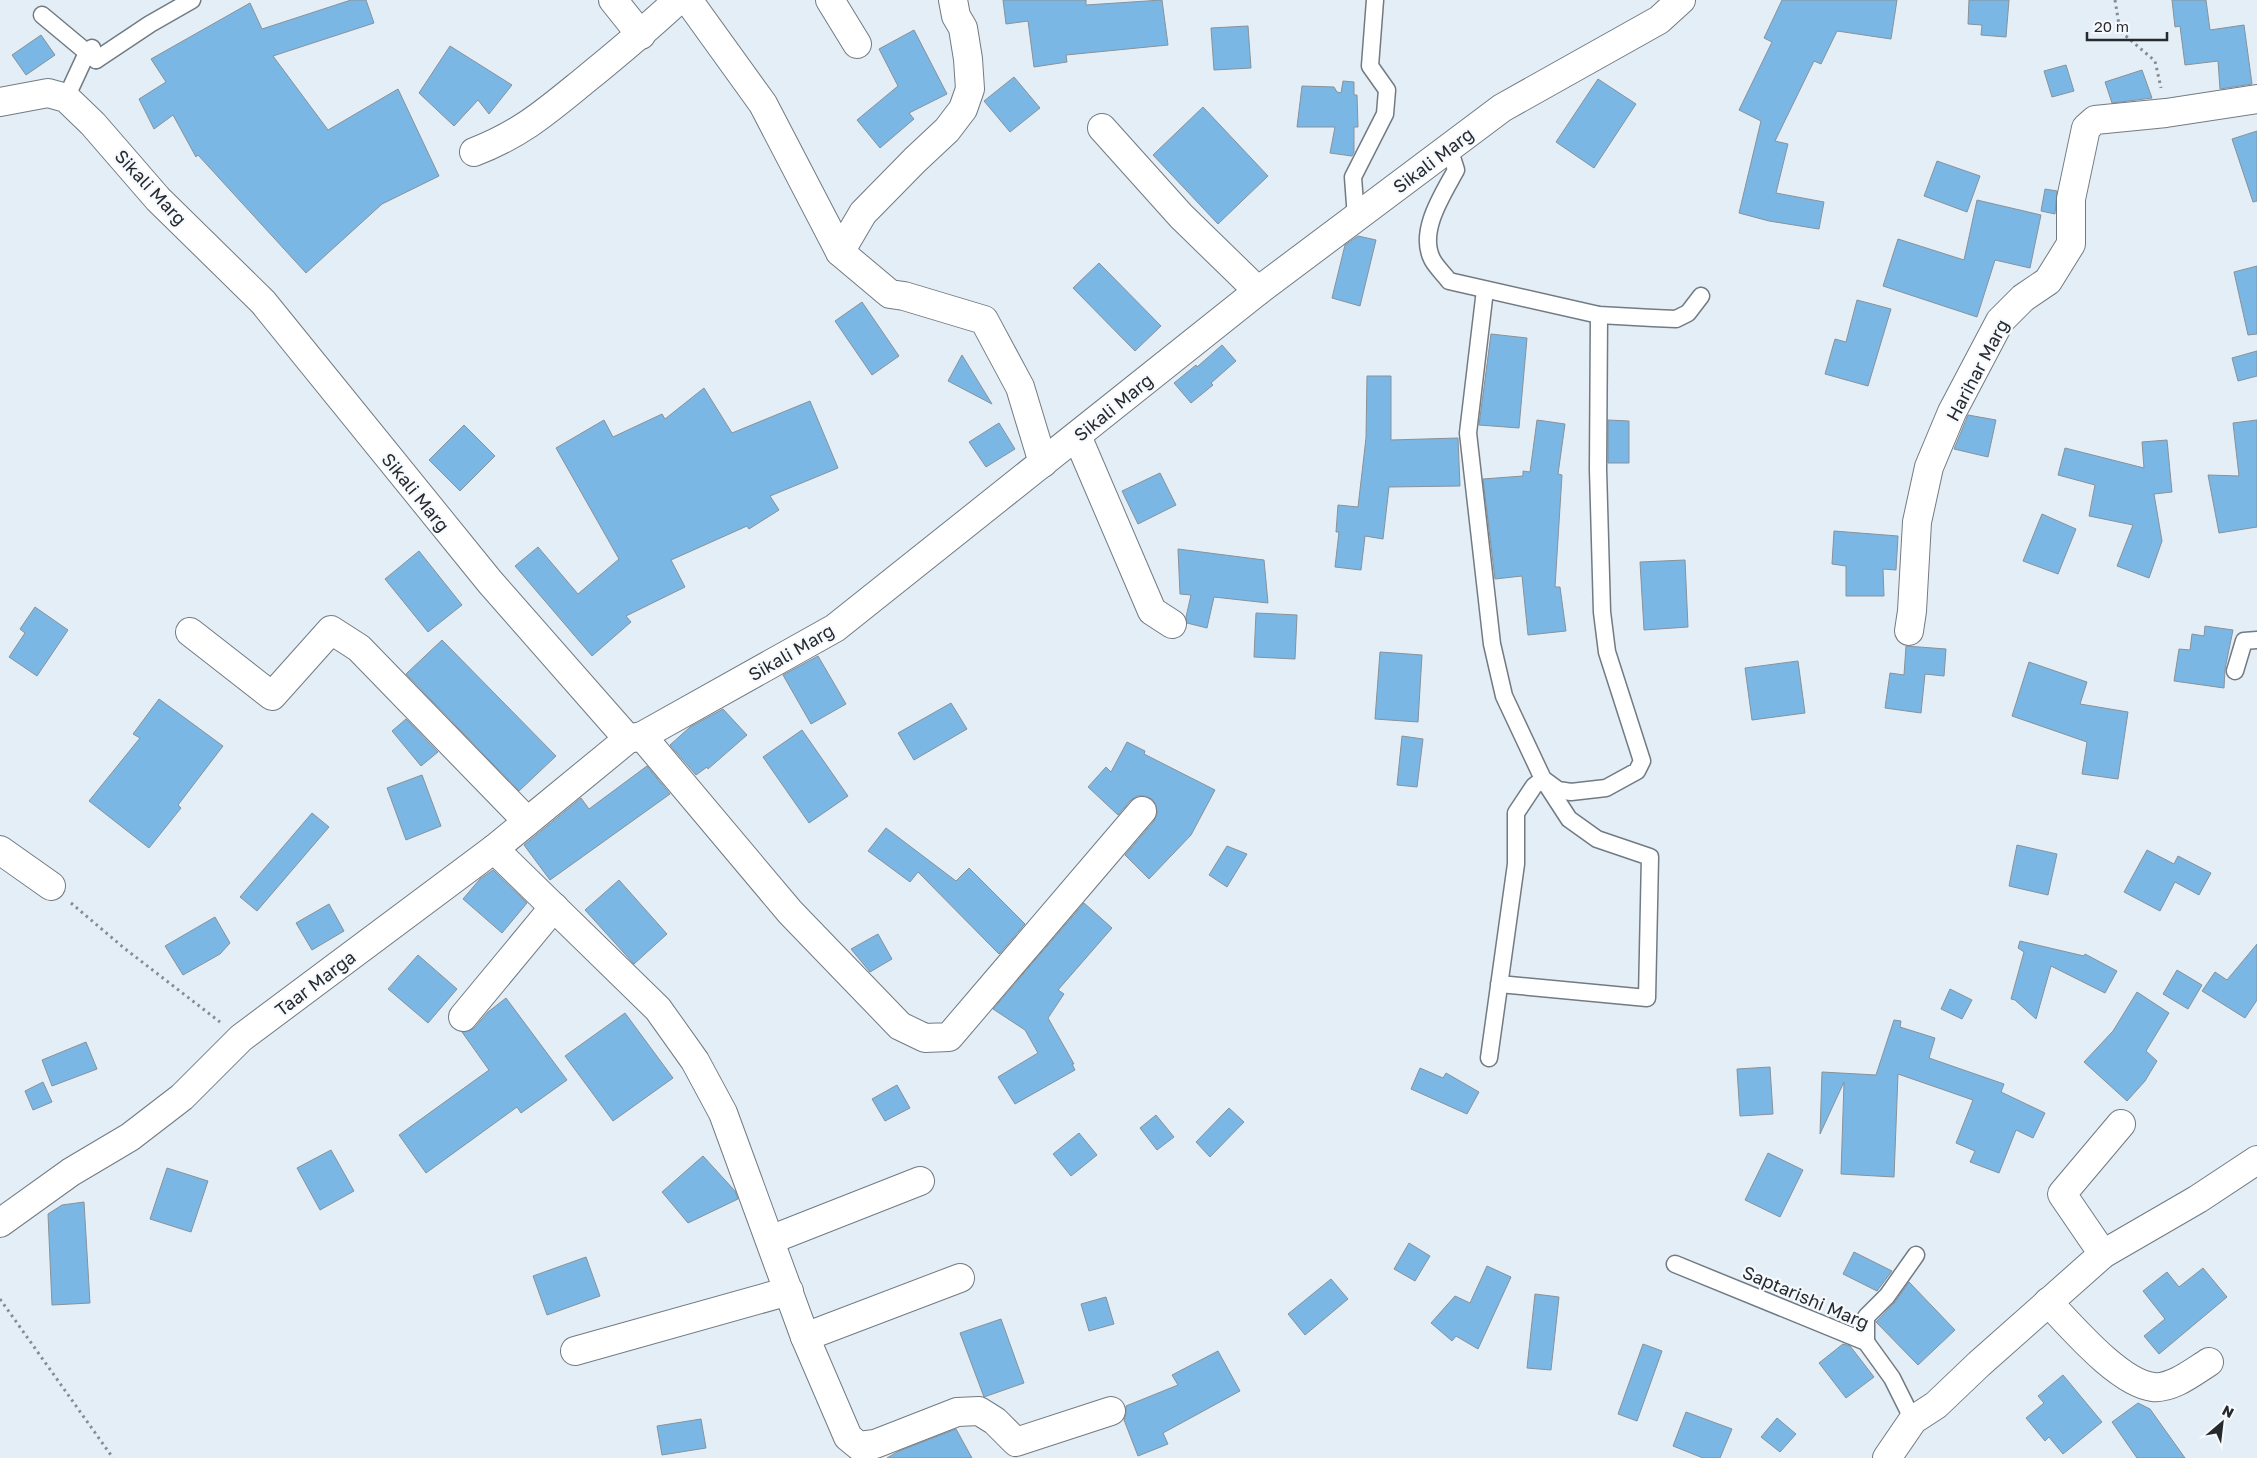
<svg xmlns="http://www.w3.org/2000/svg" width="2257" height="1458" viewBox="0 0 2257 1458" font-family="'Golos Text',sans-serif">
	<rect width="100%" height="100%" fill="#e3eef7"/>
	<g fill="#7ab7e5" stroke="#88929a">
		<path d="M 351,0 L 366,0 L 374,23 L 273,56 L 328,130 L 398,89 L 439,176 L 382,204 L 306,273 L 198,155 L 196,157 L 173,115 L 154,129 L 139,99 L 166,82 L 151,59 L 250,3 L 262,29 Z"/>
		<path d="M 1003,0 L 1086,0 L 1086,5 L 1162,0 L 1168,45 L 1066,55 L 1067,62 L 1034,67 L 1028,21 L 1006,24 Z"/>
		<path d="M 1782,0 L 1897,0 L 1891,39 L 1837,31 L 1821,64 L 1814,61 L 1775,141 L 1788,144 L 1776,193 L 1824,202 L 1819,229 L 1769,221 L 1739,213 L 1761,121 L 1739,110 L 1772,42 L 1764,38 Z"/>
		<path d="M 1969,0 L 2009,0 L 2006,37 L 1981,35 L 1982,25 L 1968,24 Z"/>
		<path d="M 2172,0 L 2206,0 L 2210,30 L 2244,25 L 2252,84 L 2220,89 L 2218,61 L 2185,65 L 2180,26 L 2175,27 Z"/>
		<path d="M 1248,26 L 1251,68 L 1214,70 L 1211,28 Z"/>
		<path d="M 914,30 L 947,94 L 909,113 L 914,119 L 880,148 L 857,120 L 898,86 L 879,49 Z"/>
		<path d="M 41,35 L 55,55 L 26,75 L 12,55 Z"/>
		<path d="M 450,46 L 512,85 L 489,114 L 478,100 L 454,126 L 419,93 Z"/>
		<path d="M 2066,65 L 2074,91 L 2052,97 L 2044,71 Z"/>
		<path d="M 2142,70 L 2152,98 L 2112,103 L 2105,82 Z"/>
		<path d="M 1014,77 L 1040,108 L 1010,132 L 984,101 Z"/>
		<path d="M 1598,79 L 1636,104 L 1594,168 L 1556,142 Z"/>
		<path d="M 1343,81 L 1354,82 L 1354,95 L 1357,95 L 1358,127 L 1354,127 L 1354,152 L 1352,156 L 1330,153 L 1335,127 L 1297,127 L 1302,86 L 1334,87 L 1337,92 L 1341,93 Z"/>
		<path d="M 1203,107 L 1268,176 L 1218,224 L 1153,155 Z"/>
		<path d="M 2257,131 L 2257,201 L 2253,202 L 2232,139 Z"/>
		<path d="M 1937,161 L 1980,176 L 1967,212 L 1924,196 Z"/>
		<path d="M 2045,189 L 2057,191 L 2055,214 L 2041,211 Z"/>
		<path d="M 1977,200 L 2041,215 L 2030,268 L 1995,260 L 1977,317 L 1883,286 L 1898,239 L 1964,260 Z"/>
		<path d="M 1358,236 L 1376,240 L 1360,306 L 1332,298 L 1345,245 Z"/>
		<path d="M 1099,263 L 1161,326 L 1135,351 L 1073,288 Z"/>
		<path d="M 2257,266 L 2257,334 L 2248,335 L 2234,272 Z"/>
		<path d="M 1857,300 L 1891,309 L 1868,386 L 1825,374 L 1835,339 L 1846,342 Z"/>
		<path d="M 862,302 L 899,356 L 872,375 L 835,321 Z"/>
		<path d="M 1491,334 L 1527,338 L 1519,428 L 1479,425 Z"/>
		<path d="M 1222,345 L 1236,361 L 1211,383 L 1213,385 L 1191,403 L 1174,383 L 1196,365 L 1197,367 Z"/>
		<path d="M 2257,351 L 2257,376 L 2238,381 L 2232,358 Z"/>
		<path d="M 962,355 L 992,404 L 948,381 Z"/>
		<path d="M 1367,376 L 1391,376 L 1391,440 L 1458,438 L 1460,486 L 1389,487 L 1383,539 L 1365,536 L 1361,570 L 1335,567 L 1339,532 L 1336,532 L 1338,505 L 1358,507 L 1366,438 Z"/>
		<path d="M 704,388 L 732,433 L 810,401 L 838,468 L 770,496 L 779,510 L 749,529 L 747,526 L 671,560 L 685,587 L 626,616 L 631,622 L 592,656 L 515,566 L 538,547 L 578,594 L 619,559 L 556,448 L 604,420 L 613,437 L 662,414 L 665,419 Z"/>
		<path d="M 1968,415 L 1996,420 L 1988,457 L 1954,449 Z"/>
		<path d="M 1537,420 L 1565,424 L 1558,474 L 1562,475 L 1555,587 L 1560,587 L 1566,631 L 1528,635 L 1522,576 L 1495,579 L 1483,479 L 1523,476 L 1523,471 L 1530,472 Z"/>
		<path d="M 1608,420 L 1629,421 L 1629,463 L 1608,463 Z"/>
		<path d="M 2257,420 L 2257,527 L 2219,533 L 2208,475 L 2239,476 L 2233,423 Z"/>
		<path d="M 999,423 L 1015,449 L 986,467 L 969,442 Z"/>
		<path d="M 464,425 L 495,456 L 460,491 L 429,460 Z"/>
		<path d="M 2167,440 L 2172,492 L 2154,494 L 2162,541 L 2149,578 L 2117,566 L 2133,525 L 2089,516 L 2095,485 L 2058,475 L 2065,448 L 2144,468 L 2142,442 Z"/>
		<path d="M 1160,473 L 1176,505 L 1138,524 L 1122,491 Z"/>
		<path d="M 2042,514 L 2076,529 L 2058,574 L 2023,561 Z"/>
		<path d="M 1834,531 L 1898,536 L 1896,570 L 1883,569 L 1884,596 L 1846,596 L 1846,566 L 1832,564 Z"/>
		<path d="M 1178,549 L 1264,560 L 1268,603 L 1214,597 L 1207,628 L 1187,623 L 1186,617 L 1191,595 L 1180,594 Z"/>
		<path d="M 419,551 L 462,605 L 428,632 L 385,579 Z"/>
		<path d="M 1685,560 L 1688,627 L 1644,630 L 1640,562 Z"/>
		<path d="M 35,607 L 68,630 L 37,676 L 9,657 L 25,633 L 20,629 Z"/>
		<path d="M 1256,613 L 1297,615 L 1295,659 L 1254,657 Z"/>
		<path d="M 2205,626 L 2233,630 L 2225,669 L 2224,688 L 2174,681 L 2179,649 L 2190,650 L 2192,634 L 2204,636 Z"/>
		<path d="M 442,640 L 556,756 L 519,791 L 406,674 Z"/>
		<path d="M 1906,646 L 1946,649 L 1944,676 L 1925,674 L 1921,713 L 1885,708 L 1890,673 L 1904,675 Z"/>
		<path d="M 1380,652 L 1422,655 L 1418,722 L 1375,719 Z"/>
		<path d="M 818,656 L 846,704 L 811,724 L 783,675 Z"/>
		<path d="M 1798,661 L 1805,713 L 1752,720 L 1745,668 Z"/>
		<path d="M 2029,662 L 2087,682 L 2080,704 L 2128,712 L 2118,779 L 2082,774 L 2087,742 L 2012,716 Z"/>
		<path d="M 159,699 L 223,746 L 178,805 L 181,808 L 149,848 L 89,801 L 140,738 L 133,734 Z"/>
		<path d="M 951,703 L 967,729 L 914,760 L 898,733 Z"/>
		<path d="M 723,709 L 747,735 L 708,769 L 707,767 L 696,775 L 670,745 L 690,727 Z"/>
		<path d="M 406,719 L 438,752 L 421,766 L 392,731 Z"/>
		<path d="M 802,730 L 848,796 L 809,823 L 763,757 Z"/>
		<path d="M 1402,736 L 1423,739 L 1417,787 L 1397,785 Z"/>
		<path d="M 1127,742 L 1145,751 L 1144,754 L 1215,790 L 1191,835 L 1149,879 L 1125,855 L 1154,821 L 1157,813 L 1156,805 L 1152,799 L 1145,796 L 1137,796 L 1130,801 L 1118,815 L 1088,787 L 1106,767 L 1111,772 Z"/>
		<path d="M 647,766 L 670,794 L 550,880 L 524,845 L 581,798 L 589,809 Z"/>
		<path d="M 422,775 L 441,826 L 406,840 L 387,788 Z"/>
		<path d="M 312,813 L 329,827 L 257,911 L 240,897 Z"/>
		<path d="M 886,828 L 956,881 L 969,868 L 1025,924 L 999,954 L 918,872 L 910,882 L 868,851 Z"/>
		<path d="M 2017,845 L 2057,854 L 2048,895 L 2009,886 Z"/>
		<path d="M 1227,846 L 1247,854 L 1227,887 L 1209,875 Z"/>
		<path d="M 2147,850 L 2174,864 L 2178,856 L 2211,873 L 2199,895 L 2175,882 L 2160,911 L 2124,892 Z"/>
		<path d="M 493,870 L 527,903 L 502,933 L 463,899 L 480,879 Z"/>
		<path d="M 619,880 L 667,934 L 634,964 L 585,910 Z"/>
		<path d="M 1084,903 L 1112,928 L 1058,990 L 1064,994 L 1048,1018 L 1074,1064 L 1072,1064 L 1075,1070 L 1015,1104 L 998,1077 L 1038,1053 L 1025,1030 L 993,1009 Z"/>
		<path d="M 329,904 L 344,931 L 312,950 L 296,923 Z"/>
		<path d="M 215,917 L 230,943 L 220,954 L 183,975 L 165,946 Z"/>
		<path d="M 878,934 L 892,959 L 870,972 L 851,949 Z"/>
		<path d="M 2020,941 L 2084,956 L 2085,954 L 2117,971 L 2105,993 L 2051,966 L 2036,1019 L 2015,1000 L 2011,999 L 2024,952 L 2018,948 Z"/>
		<path d="M 2257,944 L 2257,1000 L 2245,1018 L 2202,991 L 2215,972 L 2227,980 Z"/>
		<path d="M 418,955 L 457,989 L 428,1023 L 388,989 Z"/>
		<path d="M 2177,970 L 2202,985 L 2188,1009 L 2163,994 Z"/>
		<path d="M 1950,989 L 1972,1000 L 1962,1019 L 1941,1009 Z"/>
		<path d="M 2137,992 L 2169,1013 L 2146,1051 L 2157,1061 L 2145,1081 L 2127,1101 L 2084,1062 L 2113,1031 Z"/>
		<path d="M 506,998 L 567,1080 L 521,1113 L 517,1107 L 426,1173 L 399,1135 L 489,1070 L 462,1032 L 469,1031 L 475,1027 L 488,1012 Z"/>
		<path d="M 625,1013 L 673,1078 L 613,1121 L 565,1056 Z"/>
		<path d="M 1894,1020 L 1901,1021 L 1900,1027 L 1935,1038 L 1929,1058 L 2004,1084 L 2001,1092 L 2045,1113 L 2033,1138 L 2016,1130 L 1999,1173 L 1970,1162 L 1975,1151 L 1956,1143 L 1973,1100 L 1898,1074 L 1894,1177 L 1841,1174 L 1844,1082 L 1820,1134 L 1822,1072 L 1876,1075 Z"/>
		<path d="M 86,1042 L 97,1069 L 52,1086 L 42,1060 Z"/>
		<path d="M 1770,1067 L 1773,1114 L 1740,1116 L 1737,1069 Z"/>
		<path d="M 1420,1068 L 1443,1078 L 1446,1073 L 1479,1092 L 1467,1114 L 1411,1089 Z"/>
		<path d="M 43,1082 L 52,1102 L 33,1110 L 25,1091 Z"/>
		<path d="M 897,1085 L 910,1108 L 885,1121 L 872,1099 Z"/>
		<path d="M 1229,1108 L 1244,1122 L 1210,1157 L 1196,1142 Z"/>
		<path d="M 1156,1115 L 1174,1137 L 1157,1150 L 1140,1128 Z"/>
		<path d="M 1079,1133 L 1097,1155 L 1071,1176 L 1053,1154 Z"/>
		<path d="M 331,1150 L 354,1191 L 320,1210 L 297,1168 Z"/>
		<path d="M 1768,1153 L 1803,1170 L 1780,1217 L 1745,1200 Z"/>
		<path d="M 703,1156 L 735,1191 L 738,1199 L 688,1223 L 662,1192 Z"/>
		<path d="M 167,1168 L 208,1181 L 191,1232 L 150,1219 Z"/>
		<path d="M 84,1202 L 90,1303 L 52,1305 L 48,1214 L 62,1205 Z"/>
		<path d="M 1409,1243 L 1430,1256 L 1415,1281 L 1394,1269 Z"/>
		<path d="M 1854,1252 L 1892,1271 L 1877,1291 L 1843,1274 Z"/>
		<path d="M 586,1257 L 600,1296 L 547,1315 L 533,1276 Z"/>
		<path d="M 1487,1266 L 1511,1277 L 1478,1349 L 1456,1336 L 1452,1341 L 1431,1323 L 1455,1296 L 1470,1303 Z"/>
		<path d="M 2203,1268 L 2227,1297 L 2159,1354 L 2144,1336 L 2165,1319 L 2143,1291 L 2167,1272 L 2179,1287 Z"/>
		<path d="M 1331,1279 L 1348,1299 L 1305,1335 L 1288,1314 Z"/>
		<path d="M 1909,1282 L 1955,1330 L 1918,1365 L 1876,1322 L 1895,1302 Z"/>
		<path d="M 1535,1294 L 1559,1297 L 1551,1370 L 1527,1368 Z"/>
		<path d="M 1106,1297 L 1114,1324 L 1089,1331 L 1081,1304 Z"/>
		<path d="M 1001,1319 L 1024,1383 L 984,1397 L 960,1333 Z"/>
		<path d="M 1643,1344 L 1662,1351 L 1637,1421 L 1618,1414 Z"/>
		<path d="M 1843,1344 L 1850,1346 L 1874,1377 L 1846,1398 L 1819,1363 Z"/>
		<path d="M 1218,1351 L 1240,1391 L 1163,1433 L 1168,1444 L 1138,1456 L 1124,1420 L 1126,1414 L 1126,1406 L 1178,1385 L 1172,1375 Z"/>
		<path d="M 2063,1375 L 2102,1422 L 2063,1454 L 2049,1437 L 2045,1441 L 2026,1418 L 2044,1403 L 2038,1396 Z"/>
		<path d="M 2138,1403 L 2150,1409 L 2185,1458 L 2137,1458 L 2112,1422 Z"/>
		<path d="M 1686,1412 L 1732,1429 L 1720,1458 L 1703,1458 L 1673,1446 Z"/>
		<path d="M 1777,1418 L 1796,1434 L 1780,1452 L 1761,1437 Z"/>
		<path d="M 701,1419 L 706,1448 L 662,1455 L 657,1426 Z"/>
		<path d="M 956,1429 L 972,1458 L 887,1458 L 899,1451 Z"/>
	</g>
	<g fill="none" stroke-linecap="round" stroke-linejoin="round">
		<defs>
			<g id="service">
				<path d="M 42,15 L 96,60"/>
				<path d="M 66,98 L 85,57 L 92,48 L 96,60 L 150,24 L 192,0"/>
				<path d="M 1449,148 L 1456,170 C 1443,194 1418,231 1432,259 C 1436,267 1444,274 1449,281 L 1599,315 L 1653,318 L 1676,319 L 1688,313 L 1701,296"/>
				<path d="M 1356,218 L 1353,177 L 1385,114 L 1387,90 L 1370,66 L 1375,0"/>
				<path d="M 1485,290 L 1468,433 L 1492,644 L 1504,696 L 1543,779 L 1558,790 L 1571,792 L 1606,788 L 1637,771 L 1642,761 L 1607,652 L 1602,612 L 1598,469 L 1599,315"/>
				<path d="M 2235,671 L 2244,641 L 2257,640"/>
				<path d="M 1489,1058 L 1516,864 L 1516,813 L 1534,786 L 1543,779 L 1569,819 L 1597,839 L 1650,857 L 1647,998 L 1499,984"/>
				<path d="M 1675,1264 L 1866,1342 L 1892,1378 L 1913,1420"/>
				<path d="M 1866,1342 L 1866,1317 L 1887,1296 L 1916,1255"/>
			</g>
			<g id="minor">
				<path d="M 613,0 L 641,35"/>
				<path d="M 688,0 L 763,104 L 840,252 L 890,294 L 904,296 L 984,320 L 1020,387 L 1043,463"/>
				<path d="M 830,0 L 857,44"/>
				<path d="M 0,102 L 48,93 L 66,98 L 93,124 L 158,199 L 263,302 L 490,582 L 628,739"/>
				<path d="M 1102,128 L 1181,216 L 1258,291"/>
				<path d="M 474,152 C 521,134 547,111 585,80 C 617,54 648,28 678,0"/>
				<path d="M 840,252 L 863,213 L 915,160 L 947,130 L 963,109 L 970,89 L 968,59 L 963,28 L 956,16 L 953,0"/>
				<path d="M 1077,436 L 1152,611 L 1172,624"/>
				<path d="M 1909,631 L 1912,611 L 1917,522 L 1929,467 L 1952,412 L 2000,321 L 2023,298 L 2048,281 L 2071,244 L 2071,199 L 2086,128 L 2095,120 L 2166,113 L 2257,99"/>
				<path d="M 190,632 L 272,696 L 331,630 L 359,648 L 527,821"/>
				<path d="M 642,736 L 790,912 L 900,1026 L 925,1038 L 949,1037 L 1142,811"/>
				<path d="M 494,849 L 658,1009 L 695,1061 L 723,1113 L 805,1337 L 848,1437 L 859,1446 L 875,1444 L 957,1412 L 979,1411 L 995,1421 L 1016,1442 L 1111,1411"/>
				<path d="M 0,850 L 51,886"/>
				<path d="M 463,1017 L 554,907"/>
				<path d="M 0,1223 L 71,1172 L 130,1137 L 182,1097 L 241,1038 L 494,849 L 628,739 L 642,736 L 835,628 L 1258,291 L 1502,108 L 1659,20 L 1681,0"/>
				<path d="M 770,1240 L 920,1181"/>
				<path d="M 2103,1254 L 2062,1194 L 2121,1124"/>
				<path d="M 2048,1302 C 2072,1327 2119,1383 2153,1387 C 2172,1389 2193,1372 2209,1362"/>
				<path d="M 805,1337 L 960,1278"/>
				<path d="M 575,1351 L 789,1291"/>
				<path d="M 1887,1458 L 1913,1420 L 1936,1405 L 1979,1364 L 2103,1254 L 2198,1199 L 2257,1160"/>
			</g>
		</defs>
		<use href="#service" stroke="#727b83" stroke-width="19"/>
		<use href="#minor" stroke="#727b83" stroke-width="30"/>
		<g stroke="#858d93" stroke-width="3" stroke-dasharray="2.5 4" stroke-linecap="butt">
			<path d="M 2115,0 L 2120,31 L 2155,61 L 2161,88"/>
			<path d="M 71,903 L 124,948 L 220,1022"/>
			<path d="M 0,1299 L 113,1458"/>
		</g>
		<use href="#service" stroke="#fff" stroke-width="16"/>
		<use href="#minor" stroke="#fff" stroke-width="28"/>
	</g>
	<g text-anchor="middle" dominant-baseline="central" stroke-width="4.5" stroke-linejoin="round" paint-order="stroke">
		<g font-size="18" fill="#262a2d" stroke="#f6fafe">
			<text transform="translate(1433 160) rotate(-37)">Sikali Marg</text>
			<text transform="translate(151 187) rotate(47)">Sikali Marg</text>
			<text transform="translate(1977 370) rotate(-62)">Harihar Marg</text>
			<text transform="translate(1113 407) rotate(-39)">Sikali Marg</text>
			<text transform="translate(416 492) rotate(51)">Sikali Marg</text>
			<text transform="translate(791 652) rotate(-30)">Sikali Marg</text>
			<text transform="translate(315 983) rotate(-37)">Taar Marga</text>
			<text transform="translate(1806 1297) rotate(23)">Saptarishi Marg</text>
		</g>
	</g>
	<g transform="translate(2222 1423) rotate(28)" stroke="#f6fafe" stroke-width="4" paint-order="stroke">
	<path d="M0-4L9 19L0 12L-9 19Z" fill="#262a2d"/>
	<text y="-8" font-size="14" font-weight="bold" text-anchor="middle" fill="#262a2d">N</text>
	</g>
	<path d="M2087 32v8h80v-8" fill="none" stroke="#262a2d" stroke-width="2.5"/>
	<text x="2094" y="32" font-size="15" fill="#262a2d" stroke="#f6fafe" stroke-width="4" paint-order="stroke">20 m</text>
</svg>
